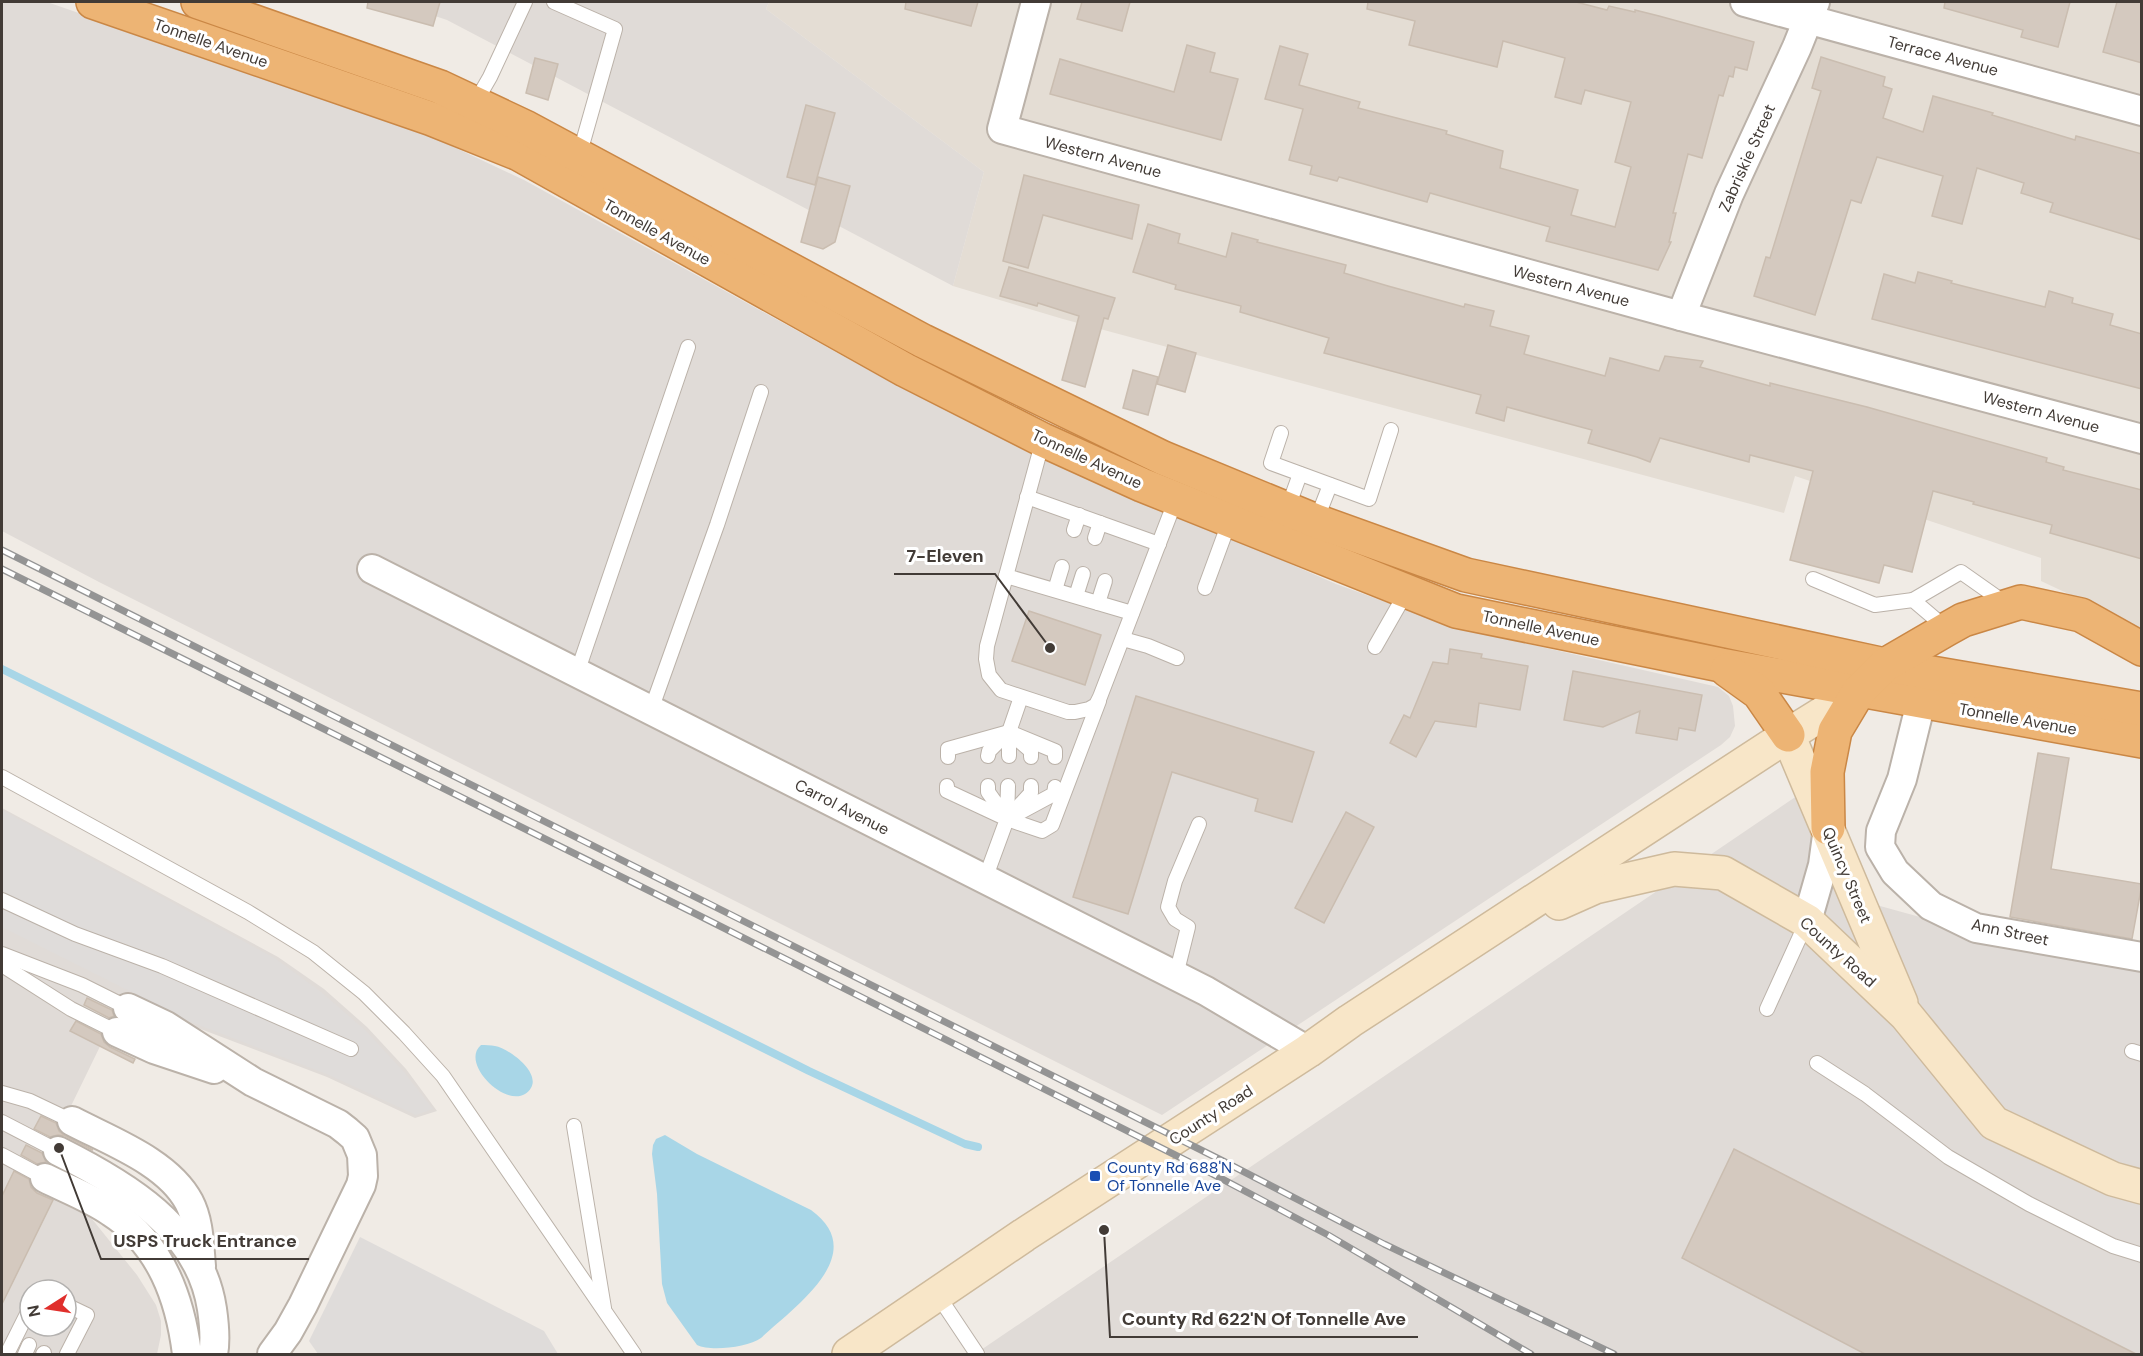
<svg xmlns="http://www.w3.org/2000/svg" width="2143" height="1356" viewBox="0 0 2143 1356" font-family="'DM Sans',sans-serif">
	<rect width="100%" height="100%" fill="#f0ebe5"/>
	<path fill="#e4ddd4" d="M 769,2 L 2141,2 L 2141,628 L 2041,581 L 2041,558 L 1795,476 L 1784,513 L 1063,319 L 953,286 L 984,172 L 766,9 Z"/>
	<g fill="#e0dbd7" fill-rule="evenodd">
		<path d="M 2,2 L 47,2 L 422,132 L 524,180 L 892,383 L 999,436 L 1336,584 L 1430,618 L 1502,638 L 1718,687 L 1729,696 L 1733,706 L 1735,726 L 1730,737 L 1721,745 L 1162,1115 L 99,582 L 2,531 Z"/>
		<path d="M 393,2 L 769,2 L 766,9 L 984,172 L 953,286 L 447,20 Z"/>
		<path d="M 1816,783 L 1862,901 L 1996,938 L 2141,945 L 2141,1354 L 975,1354 Z"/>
		<path d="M 2,808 L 278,957 L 324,989 L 367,1027 L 406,1069 L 437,1111 L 415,1118 L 327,1077 L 190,1025 L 126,993 L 34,1182 L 88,1214 L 137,1275 L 156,1305 L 161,1321 L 161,1335 L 157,1354 L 2,1354 ZM 30,1290 L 66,1290 L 66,1326 L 30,1326 Z"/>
	</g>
	<g fill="#dfdcda">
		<path d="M 2,810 L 276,959 L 321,992 L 365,1030 L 404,1072 L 433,1109 L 416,1115 L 329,1075 L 191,1022 L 2,927 Z"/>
		<path d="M 360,1237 L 544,1331 L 558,1354 L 318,1354 L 309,1341 Z"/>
	</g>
	<g fill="#a8d6e7">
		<path d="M 481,1045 C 485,1045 491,1045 495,1046 C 511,1049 549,1078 525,1094 C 504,1107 460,1063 481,1045 Z"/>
		<path d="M 665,1135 L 697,1154 L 811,1210 C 872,1254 794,1307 761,1338 C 748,1347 711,1352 697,1345 L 667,1303 L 662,1284 L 657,1194 L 652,1154 L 653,1145 L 656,1139 Z"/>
	</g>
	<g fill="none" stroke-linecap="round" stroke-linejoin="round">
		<path stroke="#a8d6e7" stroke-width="8" d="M 2,669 L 809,1071 L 965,1144 L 978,1147"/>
	</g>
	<g fill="#d4c9bf" stroke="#cabdb0" stroke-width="1.5">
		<path d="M 368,2 L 440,2 L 433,26 L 367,8 Z"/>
		<path d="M 906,2 L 978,2 L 971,26 L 905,9 Z"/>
		<path d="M 1082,2 L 1130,2 L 1122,31 L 1077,19 Z"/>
		<path d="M 1368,2 L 1576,2 L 1607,10 L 1609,6 L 1635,12 L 1635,10 L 1659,16 L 1754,42 L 1747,70 L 1735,67 L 1733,77 L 1729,76 L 1723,96 L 1719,95 L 1702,158 L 1688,154 L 1673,213 L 1676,213 L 1669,242 L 1671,242 L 1658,270 L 1546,241 L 1550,227 L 1430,193 L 1427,202 L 1339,177 L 1337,181 L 1310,174 L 1312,166 L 1289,160 L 1303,109 L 1265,99 L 1280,46 L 1308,54 L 1299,85 L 1360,102 L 1358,108 L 1447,131 L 1446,134 L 1503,151 L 1500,168 L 1578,190 L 1571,215 L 1615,227 L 1631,167 L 1615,162 L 1631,102 L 1585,90 L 1581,104 L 1555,97 L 1565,58 L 1503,41 L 1497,67 L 1409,45 L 1415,21 L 1367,9 Z"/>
		<path d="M 1945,2 L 2070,2 L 2058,47 L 2021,37 L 2023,30 L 1944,8 Z"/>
		<path d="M 2117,2 L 2142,2 L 2142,63 L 2103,52 Z"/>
		<path d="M 1187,45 L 1215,53 L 1210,72 L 1238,79 L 1221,140 L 1050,94 L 1060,59 L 1174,92 Z"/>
		<path d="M 1821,57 L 1885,77 L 1883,86 L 1892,89 L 1883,118 L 1923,132 L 1933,96 L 1993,113 L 1992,115 L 2075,140 L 2076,136 L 2142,154 L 2142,240 L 2050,212 L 2053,203 L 2021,193 L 2024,183 L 1977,168 L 1962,224 L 1932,216 L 1943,176 L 1877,157 L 1861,203 L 1851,200 L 1815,315 L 1754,296 L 1766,257 L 1770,258 L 1821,91 L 1812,88 Z"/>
		<path d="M 535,58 L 558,64 L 548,100 L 526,93 Z"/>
		<path d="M 806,105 L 835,113 L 815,185 L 787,177 Z"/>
		<path d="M 1024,175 L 1139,205 L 1132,239 L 1043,215 L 1028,268 L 1003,261 Z"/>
		<path d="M 818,177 L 850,186 L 835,242 L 823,249 L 801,242 Z"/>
		<path d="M 1148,224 L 1180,234 L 1178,243 L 1226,257 L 1232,233 L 1258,240 L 1257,242 L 1346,265 L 1344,273 L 1388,286 L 1464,307 L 1465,304 L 1494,311 L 1490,326 L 1529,336 L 1524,354 L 1605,376 L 1610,358 L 1659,371 L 1665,356 L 1703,361 L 1700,367 L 1770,386 L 1770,383 L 1867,407 L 2047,458 L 2046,462 L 2064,467 L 2063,470 L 2142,490 L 2142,559 L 2050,533 L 2052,525 L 1973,504 L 1974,502 L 1933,491 L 1912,572 L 1884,565 L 1879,583 L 1790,560 L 1813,471 L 1750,455 L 1749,462 L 1660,438 L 1650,462 L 1637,457 L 1588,443 L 1592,430 L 1507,407 L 1504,421 L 1476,413 L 1481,395 L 1324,353 L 1329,338 L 1240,312 L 1241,306 L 1175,289 L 1176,285 L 1133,272 Z"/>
		<path d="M 1009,267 L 1115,298 L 1108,319 L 1104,318 L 1085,387 L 1062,380 L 1079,316 L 1038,303 L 1037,306 L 1000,296 Z"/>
		<path d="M 1918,272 L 1952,281 L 1951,283 L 2045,307 L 2049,291 L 2073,298 L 2072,303 L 2113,314 L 2110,325 L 2142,334 L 2142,389 L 1872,319 L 1884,274 L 1915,283 Z"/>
		<path d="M 1168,345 L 1196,353 L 1185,392 L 1157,384 Z"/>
		<path d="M 1133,370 L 1158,377 L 1148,415 L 1123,408 Z"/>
		<path d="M 1029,611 L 1101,635 L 1085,685 L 1012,661 Z"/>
		<path d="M 1450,649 L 1482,654 L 1481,658 L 1528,666 L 1520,710 L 1479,703 L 1476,727 L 1435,721 L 1416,757 L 1390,743 L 1404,715 L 1410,718 L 1433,662 L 1448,664 Z"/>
		<path d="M 1573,671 L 1702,695 L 1695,731 L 1679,728 L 1677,740 L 1636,733 L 1640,711 L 1603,727 L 1564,720 Z"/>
		<path d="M 1136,696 L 1314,752 L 1292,822 L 1255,811 L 1258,799 L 1172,772 L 1128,914 L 1073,897 Z"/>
		<path d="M 2038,753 L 2069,758 L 2051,869 L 2142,884 L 2132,939 L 2010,917 Z"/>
		<path d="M 1346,812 L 1374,827 L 1324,923 L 1295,908 Z"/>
		<path d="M 87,998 L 112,1010 L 114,1016 L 109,1018 L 84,1005 Z"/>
		<path d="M 76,1021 L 101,1034 L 104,1042 L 110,1047 L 135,1059 L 133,1063 L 70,1031 Z"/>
		<path d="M 41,1116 L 56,1123 L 59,1131 L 65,1136 L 93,1150 L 92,1150 L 66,1136 L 58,1135 L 50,1137 L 34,1129 Z"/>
		<path d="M 26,1145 L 42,1153 L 46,1162 L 37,1164 L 21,1155 Z"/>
		<path d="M 1734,1149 L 1952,1261 L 2136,1354 L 1865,1354 L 1682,1258 Z"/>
		<path d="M 14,1171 L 29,1179 L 31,1187 L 37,1193 L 53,1200 L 2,1304 L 2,1196 Z"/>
	</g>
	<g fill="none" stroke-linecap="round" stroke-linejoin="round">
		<defs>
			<g id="lane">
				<path d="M 554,2 L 615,29 L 579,156"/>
				<path d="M 475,103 L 490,77 L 525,2"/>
				<path d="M 1281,433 L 1271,463 L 1369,499 L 1391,430"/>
				<path d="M 1043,440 L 987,646 L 986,659 L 989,675 L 1001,690 L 1068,712 L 1075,712 L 1089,709 L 1096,705 L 1100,697 L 1176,499"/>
				<path d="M 1027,497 L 1159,544"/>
				<path d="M 1287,510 L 1300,474"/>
				<path d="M 1316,521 L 1330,485"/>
				<path d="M 1074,530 L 1079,515"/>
				<path d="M 1095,538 L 1100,523"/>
				<path d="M 1006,576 L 1132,613"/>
				<path d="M 1813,579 L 1875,605 L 1913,600 L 1947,629"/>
				<path d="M 1205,588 L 1230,520"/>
				<path d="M 1055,590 L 1062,567"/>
				<path d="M 1076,596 L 1083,574"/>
				<path d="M 1913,600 L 1961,572 L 2005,603"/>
				<path d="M 1098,603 L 1105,581"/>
				<path d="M 1123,639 L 1148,646 L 1177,658"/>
				<path d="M 1375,647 L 1407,591"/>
				<path d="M 577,673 L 688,347"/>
				<path d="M 651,710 L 717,525 L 761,392"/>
				<path d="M 1009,732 L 1021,697"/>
				<path d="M 988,756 L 989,751 L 1007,733"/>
				<path d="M 1009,756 L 1009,732 L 1031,751 L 1031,757"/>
				<path d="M 948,757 L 948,749 L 1009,732 L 1055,751 L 1055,757"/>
				<path d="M 2,777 L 248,912 L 313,952 L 364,993 L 404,1033 L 443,1076 L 634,1354"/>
				<path d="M 947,786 L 947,791 L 1007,819 L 985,879"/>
				<path d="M 988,786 L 988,792 L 1007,819 L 1008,786"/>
				<path d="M 1031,786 L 1031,793 L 1007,819 L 1042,831 L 1052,825 L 1099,701"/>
				<path d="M 1015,815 L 1054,794 L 1055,787"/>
				<path d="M 2,900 L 75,934 L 162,966 L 351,1049"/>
				<path d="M 2,954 L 82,985 L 128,1008"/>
				<path d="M 2,965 L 71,1009 L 117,1032"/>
				<path d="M 1176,975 L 1188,927 L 1175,919 L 1168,907 L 1175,881 L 1199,824"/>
				<path d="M 1767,1009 L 1807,921"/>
				<path d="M 2132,1051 L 2142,1054"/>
				<path d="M 1817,1063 L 1865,1094 L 1948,1157 L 2029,1204 L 2113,1246 L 2142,1255"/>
				<path d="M 2,1093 L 30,1101 L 72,1121"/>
				<path d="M 2,1122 L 58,1151"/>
				<path d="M 574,1126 L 604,1308"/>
				<path d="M 2,1155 L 45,1178"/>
				<path d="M 937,1294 L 977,1354"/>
				<path d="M 66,1305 L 87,1315 L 67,1354"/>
				<path d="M 7,1354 L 30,1308"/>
				<path d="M 25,1354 L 29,1345"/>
				<path d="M 43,1354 L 44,1353"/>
			</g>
			<g id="street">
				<path d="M 1036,2 L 1002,129 L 1681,316 L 2142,439"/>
				<path d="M 1745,2 L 2142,111"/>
				<path d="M 1681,316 L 1729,194 L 1797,47 L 1815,2"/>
				<path d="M 372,569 L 1206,991 L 1308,1051"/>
				<path d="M 1921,702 L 1902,779 L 1881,831 L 1880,847 L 1895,872 L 1931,906 L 1976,928 L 2142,957"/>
				<path d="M 1807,921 L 1823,865 L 1828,828"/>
				<path d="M 128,1008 L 166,1026 L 253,1082 L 338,1124 L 347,1131 L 355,1138 L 362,1155 L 363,1176 L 361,1185 L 303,1305 L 288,1332 L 272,1354"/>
				<path d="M 117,1032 L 154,1049 L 214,1069"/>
				<path d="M 72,1121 C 110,1141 168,1162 189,1202 C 199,1221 199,1244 201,1266"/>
				<path d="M 58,1151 C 124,1184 200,1228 212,1309 C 214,1323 216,1340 213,1354"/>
				<path d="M 45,1178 C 67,1189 91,1198 111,1212 C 161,1244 180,1298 187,1354"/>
			</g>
			<g id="secondary">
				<path d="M 1788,735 L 1901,1003"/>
				<path d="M 1559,903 L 1595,887 L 1674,869 L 1723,873 L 1807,921 L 1906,1015 L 1994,1123 L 2113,1179 L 2142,1187"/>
				<path d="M 849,1354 L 1024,1235 L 1308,1051 L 1350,1021 L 1788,735 L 1859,691"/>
			</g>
			<g id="highway">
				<path d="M 93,2 L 432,119 L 519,154 L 905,370 L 1043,440 L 1142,485 L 1456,611 L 1721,665 L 2142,741"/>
				<path d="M 198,2 L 440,87 L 527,128 L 923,341 L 1163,458 L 1316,521 L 1466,575 L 1885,665 L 2142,709"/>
				<path d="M 1727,670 L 1759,693 L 1788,735"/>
				<path d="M 1828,828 L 1827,772 L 1835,731 L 1859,691 L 1885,665 L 1947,629 L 1963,620 L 2021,602 L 2081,615 L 2142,649"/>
			</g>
		</defs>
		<use href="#lane" stroke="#bbb2a9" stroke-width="16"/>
		<use href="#street" stroke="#bbb2a9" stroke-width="32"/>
		<use href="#secondary" stroke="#ceba9c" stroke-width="36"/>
		<use href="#highway" stroke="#ca8745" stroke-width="36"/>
		<use href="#lane" stroke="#fff" stroke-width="14"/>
		<use href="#street" stroke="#fff" stroke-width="28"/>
		<use href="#secondary" stroke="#f8e6c8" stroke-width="33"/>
		<use href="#highway" stroke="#edb474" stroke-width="33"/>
		<defs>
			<g id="rail">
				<path d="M 2,550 L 1223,1161 L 1384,1244 L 1614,1354"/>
				<path d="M 2,569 L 692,912 L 1209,1172 L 1328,1235 L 1531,1354"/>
			</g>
		</defs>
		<use href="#rail" stroke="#949494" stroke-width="7"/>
		<use href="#rail" stroke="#fff" stroke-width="4.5" stroke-dasharray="14" stroke-linecap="butt"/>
	</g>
	<rect fill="#1a4fb4" stroke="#fff" stroke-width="2" x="1089" y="1170" width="12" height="12" rx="3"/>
	<g text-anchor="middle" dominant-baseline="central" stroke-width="6" stroke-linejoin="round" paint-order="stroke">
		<g font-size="16" fill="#423b36" stroke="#fff">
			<text transform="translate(211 43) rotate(19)">Tonnelle Avenue</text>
			<text transform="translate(1943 56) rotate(15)">Terrace Avenue</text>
			<text transform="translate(1103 157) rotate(15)">Western Avenue</text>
			<text transform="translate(1747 158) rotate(-66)">Zabriskie Street</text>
			<text transform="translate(657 232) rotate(29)">Tonnelle Avenue</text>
			<text transform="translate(1571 286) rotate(15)">Western Avenue</text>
			<text transform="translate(2041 412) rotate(15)">Western Avenue</text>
			<text transform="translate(1087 459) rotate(25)">Tonnelle Avenue</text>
			<text transform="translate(1541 628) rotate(12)">Tonnelle Avenue</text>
			<text transform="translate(2018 719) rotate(10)">Tonnelle Avenue</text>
			<text transform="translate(842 807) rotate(27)">Carrol Avenue</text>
			<text transform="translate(1847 875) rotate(67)">Quincy Street</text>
			<text transform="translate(2010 932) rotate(12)">Ann Street</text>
			<text transform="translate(1838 952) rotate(42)">County Road</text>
			<text transform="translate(1211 1115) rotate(-33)">County Road</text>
		</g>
		<g font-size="16" fill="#164399" stroke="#fff" text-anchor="start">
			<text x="1107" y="1167">County Rd 688'N<tspan x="1107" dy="18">Of Tonnelle Ave</tspan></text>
		</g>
	</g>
	<path fill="none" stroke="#423b36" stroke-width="2" d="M1050 648L995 574H894M59 1148L101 1259H309M1104 1230L1110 1337H1418"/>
	<g fill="#423b36" stroke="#fff" stroke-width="2">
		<circle cx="1050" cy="648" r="6"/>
		<circle cx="59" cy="1148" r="6"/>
		<circle cx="1104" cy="1230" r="6"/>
	</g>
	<g font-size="18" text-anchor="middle" font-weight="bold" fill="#423b36" stroke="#fff" stroke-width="6" stroke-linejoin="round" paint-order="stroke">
		<text x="945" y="562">7-Eleven</text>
		<text x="205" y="1247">USPS Truck Entrance</text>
		<text x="1264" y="1325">County Rd 622'N Of Tonnelle Ave</text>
	</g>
	<rect width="2143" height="1356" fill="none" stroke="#423b36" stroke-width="6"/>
	<g transform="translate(48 1308) rotate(258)"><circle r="28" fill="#ffffff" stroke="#b3b1af" stroke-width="1.5"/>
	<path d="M0-4.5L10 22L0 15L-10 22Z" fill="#e02f2c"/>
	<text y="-9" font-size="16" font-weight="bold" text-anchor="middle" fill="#423b36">N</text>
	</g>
</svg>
